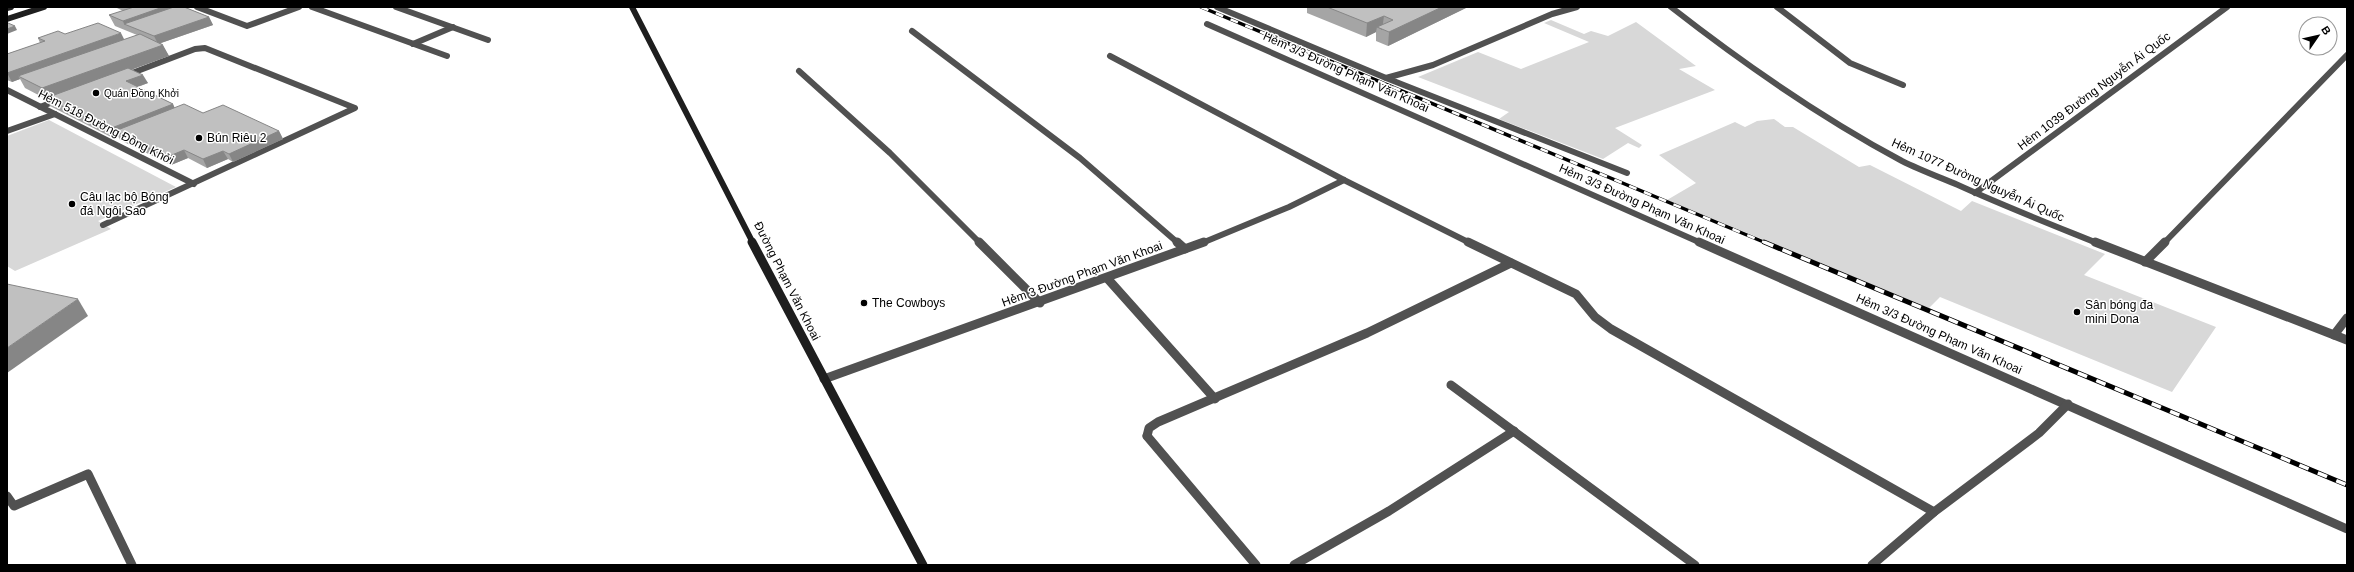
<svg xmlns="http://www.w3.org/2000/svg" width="2354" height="572" viewBox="0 0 2354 572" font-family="Helvetica,sans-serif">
	<rect width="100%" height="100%" fill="#fff"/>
	<g fill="#d8d8d8">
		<path d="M 1551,20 L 1584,34 L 1591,31 L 1608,36 L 1636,22 L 1696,66 L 1679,69 L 1715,90 L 1615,128 L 1642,145 L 1639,148 L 1628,143 L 1603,159 L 1499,119 L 1509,112 L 1418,77 L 1478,52 L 1521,69 L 1589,42 L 1544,23 Z"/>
		<path d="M 1774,119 L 1785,127 L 1793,127 L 1859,167 L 1870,165 L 1961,211 L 1972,201 L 2105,254 L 2084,275 L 2216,327 L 2172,392 L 1940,297 L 1929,308 L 1667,200 L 1696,183 L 1659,155 L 1735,122 L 1745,127 L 1757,121 Z"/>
		<path d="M 49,120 L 176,187 L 98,221 L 111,229 L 15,271 L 7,266 L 7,136 Z"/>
	</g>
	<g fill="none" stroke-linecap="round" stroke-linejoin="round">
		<g stroke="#515151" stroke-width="6">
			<path d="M 912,31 L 1080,158 L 1178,243"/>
			<path d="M 799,71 L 890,153 L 980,243"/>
		</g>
		<g stroke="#515151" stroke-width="9">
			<path d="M 979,242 L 1040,303"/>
			<path d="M 1177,242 L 1185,249"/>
			<path d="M 1451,385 L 1695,565"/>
			<path d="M 1147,436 L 1256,565"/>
			<path d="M 1294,565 L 1389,511 L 1514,431"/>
		</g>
		<g stroke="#515151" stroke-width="6">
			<path d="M 197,7 L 247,26 L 299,7"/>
			<path d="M 312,7 L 447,56"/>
			<path d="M 396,7 L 488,40"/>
			<path d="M 1217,7 L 1386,78 L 1433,65 L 1552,14 L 1577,7"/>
			<path d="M 1671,7 C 1744,64 1820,117 1902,161 C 1920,170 1939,177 1958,185 C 2004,206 2050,224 2097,243"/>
			<path d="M 1777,7 L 1850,63 L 1903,85"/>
			<path d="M 1207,24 L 1701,243"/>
			<path d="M 413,44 L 453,27"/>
			<path d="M 1110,56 L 1344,180 L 1470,243"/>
			<path d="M 1386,78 L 1627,173"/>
			<path d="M 7,90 L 194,184"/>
			<path d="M 40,107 L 58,100"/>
			<path d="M 7,131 L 55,114"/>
			<path d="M 1975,193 L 2227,7"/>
			<path d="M 103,225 L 355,108 L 205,48 L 195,49 L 127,75"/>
			<path d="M 1202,243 L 1289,207 L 1344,180"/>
			<path d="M 2164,243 L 2347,55"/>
		</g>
		<g stroke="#515151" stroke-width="9">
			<path d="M 1468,242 L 1576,294 L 1595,317 L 1611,329 L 1934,512"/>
			<path d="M 1699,242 L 2347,529"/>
			<path d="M 2095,242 L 2347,340"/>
			<path d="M 2145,262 L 2165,242"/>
			<path d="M 1107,278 L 1215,399"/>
			<path d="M 2334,335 L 2347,318"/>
			<path d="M 824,379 L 1204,242"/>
			<path d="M 1147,436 L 1149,428 L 1158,422 L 1367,333 L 1511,263"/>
			<path d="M 7,496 L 14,506 L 88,474 L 132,565"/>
			<path d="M 1872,565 L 1934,512 L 2039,433 L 2068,404"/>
		</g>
		<g stroke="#1e1e1e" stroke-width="6">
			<path d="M 632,7 L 753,243"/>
			<path d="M 7,8 L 11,7"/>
			<path d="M 7,19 L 44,7"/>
		</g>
		<path stroke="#1e1e1e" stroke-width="9" d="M 752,242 L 923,565"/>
		<defs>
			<path id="rail-far1" d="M 1201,7 L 1766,243"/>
			<path id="rail" d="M 1764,242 L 2347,485"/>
		</defs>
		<use href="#rail-far1" stroke="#000" stroke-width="3.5"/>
		<use href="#rail" stroke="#000" stroke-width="5"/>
		<use href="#rail-far1" stroke="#fff" stroke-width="2.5" stroke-dasharray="8" stroke-linecap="butt"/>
		<use href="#rail" stroke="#fff" stroke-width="3.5" stroke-dasharray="10" stroke-linecap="butt"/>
	</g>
	<g fill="#a5a5a5">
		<path d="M 115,7 L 184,7 L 209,17 L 213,25 L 161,43 L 169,56 L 132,69 L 148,83 L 138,87 L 173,104 L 174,108 L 203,113 L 279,131 L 283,139 L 233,162 L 228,159 L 207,168 L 188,158 L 171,165 L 120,140 L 118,136 L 113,138 L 50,106 L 46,99 L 25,88 L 20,79 L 12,82 L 7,80 L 7,54 L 40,43 L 38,38 L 65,34 L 124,40 L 137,35 L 115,26 L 109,15 L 123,11 Z"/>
		<path d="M 1307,7 L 1468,7 L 1388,46 L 1376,41 L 1376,32 L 1366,37 L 1307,13 Z"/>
	</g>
	<g fill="#868686">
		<path d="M 163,7 L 180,7 L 124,24 L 123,21 Z"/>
		<path d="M 1442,7 L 1468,7 L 1388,46 L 1389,32 Z"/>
		<path d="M 1384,16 L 1382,30 L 1377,27 L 1376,32 L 1366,37 L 1367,23 Z"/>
		<path d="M 209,17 L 213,25 L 158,44 L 154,36 Z"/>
		<path d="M 15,26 L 17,30 L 7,34 L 7,29 Z"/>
		<path d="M 121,33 L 125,41 L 18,76 L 20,79 L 12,82 L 7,73 Z"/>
		<path d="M 163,45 L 169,56 L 49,100 L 48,99 L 42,88 Z"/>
		<path d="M 143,75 L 148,83 L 131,89 L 126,81 Z"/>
		<path d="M 173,104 L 177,113 L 115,131 L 118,136 L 113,138 L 109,129 Z"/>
		<path d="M 279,131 L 283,139 L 233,162 L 229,154 Z"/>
		<path d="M 184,150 L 188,158 L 171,165 L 167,157 Z"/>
		<path d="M 223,151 L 228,159 L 207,168 L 203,159 Z"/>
		<path d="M 78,299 L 88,316 L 7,373 L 7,348 Z"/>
	</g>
	<g fill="#c0c0c0" stroke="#868686">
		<path d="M 134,7 L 163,7 L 123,21 L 109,15 Z"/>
		<path d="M 174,7 L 184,7 L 209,17 L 154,36 L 124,24 Z"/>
		<path d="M 1327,7 L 1442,7 L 1389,32 L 1377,27 L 1393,20 L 1384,16 L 1367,23 Z"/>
		<path d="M 8,23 L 15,26 L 7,29 L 7,24 Z"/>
		<path d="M 98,23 L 121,33 L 7,73 L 7,54 L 45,41 L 38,38 L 58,31 L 65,34 Z"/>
		<path d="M 140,34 L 163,45 L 42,88 L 18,76 Z"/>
		<path d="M 128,68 L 143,75 L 126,81 L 173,104 L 109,129 L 46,98 Z"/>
		<path d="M 184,104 L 203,113 L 223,105 L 279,131 L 229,154 L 223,151 L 203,159 L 184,150 L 167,157 L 115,131 Z"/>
		<path d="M 7,284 L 78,299 L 7,348 Z"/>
	</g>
	<g fill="#000" stroke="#fff" stroke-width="1.5">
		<circle cx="96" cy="93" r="4"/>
		<circle cx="199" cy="138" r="4"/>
		<circle cx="72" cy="204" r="4"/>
		<circle cx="864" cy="303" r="4"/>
		<circle cx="2077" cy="312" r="4"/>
	</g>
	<g text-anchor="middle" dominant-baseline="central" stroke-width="3" stroke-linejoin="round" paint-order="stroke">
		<g font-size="10" fill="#000" stroke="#fff" text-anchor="start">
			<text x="104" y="93">Quán Đồng Khởi</text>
		</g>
		<g font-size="12" fill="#000" stroke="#fff">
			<text transform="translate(1346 72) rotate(24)">Hẻm 3/3 Đường Phạm Văn Khoai</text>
			<text transform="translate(2094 91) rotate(-37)">Hẻm 1039 Đường Nguyễn Ái Quốc</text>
			<text transform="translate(106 127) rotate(27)">Hẻm 518 Đường Đồng Khởi</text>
			<text transform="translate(1978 180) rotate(24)">Hẻm 1077 Đường Nguyễn Ái Quốc</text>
			<text transform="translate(1642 204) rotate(24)">Hẻm 3/3 Đường Phạm Văn Khoai</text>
			<text transform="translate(1082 274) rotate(-20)">Hẻm 3 Đường Phạm Văn Khoai</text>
			<text transform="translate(787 281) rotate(63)">Đường Phạm Văn Khoai</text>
			<text transform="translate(1939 334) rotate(24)">Hẻm 3/3 Đường Phạm Văn Khoai</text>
		</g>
		<g font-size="12" fill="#000" stroke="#fff" text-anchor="start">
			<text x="207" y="138">Bún Riêu 2</text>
			<text x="80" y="197">Câu lạc bộ Bóng<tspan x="80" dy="14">đá Ngôi Sao</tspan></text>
			<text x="872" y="303">The Cowboys</text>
			<text x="2085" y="305">Sân bóng đa<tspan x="2085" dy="14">mini Dona</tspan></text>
		</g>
	</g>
	<rect width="2354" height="572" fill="none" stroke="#000000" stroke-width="16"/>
	<g transform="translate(2318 36) rotate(56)"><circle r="19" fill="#ffffff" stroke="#999999"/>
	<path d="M0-3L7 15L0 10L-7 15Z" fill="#000000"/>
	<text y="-6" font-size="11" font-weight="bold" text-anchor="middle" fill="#000000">B</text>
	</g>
</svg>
